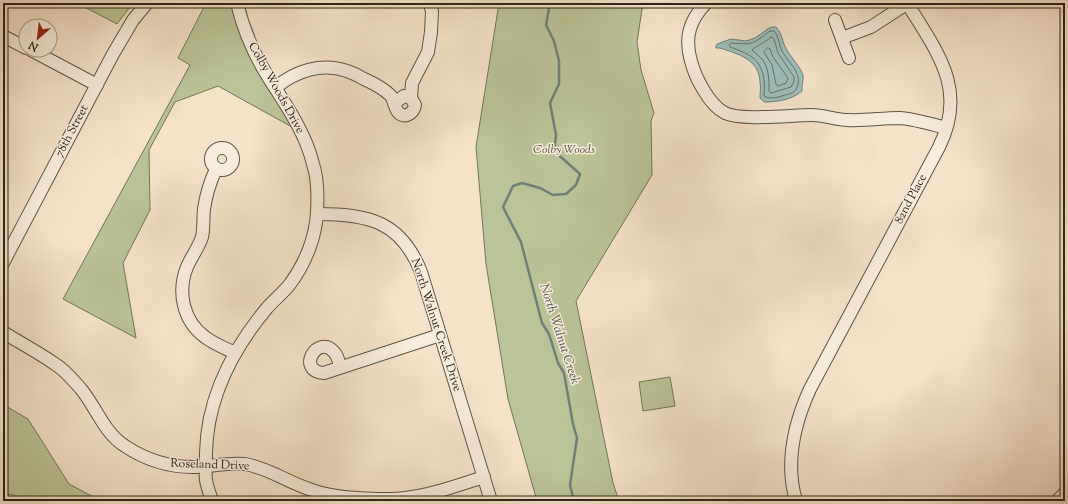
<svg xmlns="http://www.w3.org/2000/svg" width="1068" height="504" viewBox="0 0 1068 504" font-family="'Sorts Mill Goudy',serif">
	<rect width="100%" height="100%" fill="#f5e3c9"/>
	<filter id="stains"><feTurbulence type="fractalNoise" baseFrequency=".005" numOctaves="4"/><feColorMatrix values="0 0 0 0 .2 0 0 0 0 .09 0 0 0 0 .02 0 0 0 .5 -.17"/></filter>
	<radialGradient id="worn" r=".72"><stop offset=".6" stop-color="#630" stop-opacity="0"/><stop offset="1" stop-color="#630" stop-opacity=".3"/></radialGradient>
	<g fill="#bbc497" stroke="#747458">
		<path d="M 77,3 L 133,3 L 117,24 Z"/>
		<path d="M 206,3 L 237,3 L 240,14 L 301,132 L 218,86 L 175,102 L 149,150 L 150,210 L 123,263 L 136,338 L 63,299 L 190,65 L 178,58 Z"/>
		<path d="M 499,3 L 643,3 L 637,42 L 641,70 L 654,113 L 651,121 L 652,175 L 576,301 L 613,483 L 619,501 L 537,501 L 508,399 L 486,264 L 476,147 Z"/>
		<path d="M 670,377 L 675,406 L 643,411 L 639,382 Z"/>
		<path d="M 4,405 L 28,419 L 69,484 L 101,501 L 25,501 L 11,494 L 3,497 Z"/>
	</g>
	<path fill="#9cbeb9" stroke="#6f8079" d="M 772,27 L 776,27 C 783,34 782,43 787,50 C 791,57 801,68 803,75 C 804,81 801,85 802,91 C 792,100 776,102 764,102 L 760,98 C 760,93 761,87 760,82 C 759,59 738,54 720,48 L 716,48 L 716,46 L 717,44 L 731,39 L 746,41 L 755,38 L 769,28 Z"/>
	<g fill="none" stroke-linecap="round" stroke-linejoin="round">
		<g stroke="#64706a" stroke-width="1">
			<path d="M 770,31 L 774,31 C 779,37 779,45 782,51 C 788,62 801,72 798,84 C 796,92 794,93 785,95 C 779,97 770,100 764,96 C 764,91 765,85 764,80 C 761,58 749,54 730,47 L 729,45 L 731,43 C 753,45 753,44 770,31 Z"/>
			<path d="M 771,37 L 774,39 L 778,53 L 794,77 L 794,81 L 791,87 L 771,93 L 769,91 C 769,80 769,68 762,59 C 759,56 755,53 752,50 C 756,46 765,43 771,37 Z"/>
			<path d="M 768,48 L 770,49 L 773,57 L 788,78 L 786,83 L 778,86 L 776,84 L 772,65 L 764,52 Z"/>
		</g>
		<path stroke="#6f8079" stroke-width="2.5" d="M 550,3 L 546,25 L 554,41 L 559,61 L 559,84 L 550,103 L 556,135 L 554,152 L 562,158 L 580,174 L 576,185 L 566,194 L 553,195 L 540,188 L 522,183 L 513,186 L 503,207 L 521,242 L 542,323 L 549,334 L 558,363 L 564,373 L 573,424 L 577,438 L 570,485 L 574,501"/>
		<defs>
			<g id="minor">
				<path d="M 706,3 C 690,20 684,37 691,61 C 695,77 709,105 725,113 C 741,121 791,115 812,115 C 824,115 836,120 848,120 C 865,121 882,118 899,118 C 915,119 931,124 946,128"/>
				<path d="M 835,20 L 849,58"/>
				<path d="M 3,36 L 26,48"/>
				<path d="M 842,38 L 871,27 L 908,3"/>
				<path d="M 31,50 L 97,85"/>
				<path d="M 276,87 C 296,71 322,62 347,71 C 353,73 359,76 364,79 C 373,83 383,88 390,95 C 395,100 394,110 400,114 C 407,118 414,112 415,105 L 411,98 L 404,96 L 397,101 L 395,106"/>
				<path d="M 411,98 L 412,83 L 428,52 L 431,32 L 432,12 L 430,3"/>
				<circle cx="222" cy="159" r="11"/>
				<path d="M 216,169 C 210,182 206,195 204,209 C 203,218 204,228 202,237 C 199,247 191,257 187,267 C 177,292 183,321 205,337 C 214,344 225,348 235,353"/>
				<path d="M 317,214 C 368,214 401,221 421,272 L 491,501"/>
				<path d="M 3,263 L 113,54 L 133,20 L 147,3"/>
				<path d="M 3,332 C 20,343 38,352 55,364 C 65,370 73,380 81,389 C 96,407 104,433 125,446 C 146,460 168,467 193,467 C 210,467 228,462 245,464 C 271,469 285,481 309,489 C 325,495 340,497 357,498 C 373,499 389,500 405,498 C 432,495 458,485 484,477"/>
				<path d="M 340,367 C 339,362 338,356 334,352 C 318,333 295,371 324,373 L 440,335"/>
				<path d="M 212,501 C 210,494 207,487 206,480 C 205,472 206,462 206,453 C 207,398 232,350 267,308 C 274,300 283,293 290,284 C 305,264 316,237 317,212 C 318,195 318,179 313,164 C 305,131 285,104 267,75 C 254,54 243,28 237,3"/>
				<path d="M 796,501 C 785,463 794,424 810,389 L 939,147 C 968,89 937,52 907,3"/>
				<path d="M 1057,501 L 1065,493"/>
			</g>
		</defs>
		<use href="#minor" stroke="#5e5346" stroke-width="14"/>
		<use href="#minor" stroke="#f8eddc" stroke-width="12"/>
	</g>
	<g text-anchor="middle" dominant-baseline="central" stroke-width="3" stroke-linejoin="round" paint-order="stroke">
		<g font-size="12" fill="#2c231a" stroke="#f8eddc">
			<text transform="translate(276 88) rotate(61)">Colby Woods Drive</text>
			<text transform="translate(72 131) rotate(-62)">78th Street</text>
			<text transform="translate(911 199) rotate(-62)">82nd Place</text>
			<text transform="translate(436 325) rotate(72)">North Walnut Creek Drive</text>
			<text transform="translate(210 465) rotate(2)">Roseland Drive</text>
		</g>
		<g font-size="12" font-style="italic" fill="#575340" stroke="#f8eddc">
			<text x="564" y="150">Colby Woods</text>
		</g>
		<g font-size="13" font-style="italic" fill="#4e524a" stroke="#f8eddc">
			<text transform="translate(559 334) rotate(72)">North Walnut Creek</text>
		</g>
	</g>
	<rect width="1068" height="504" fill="none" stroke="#f5e3c9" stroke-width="16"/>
	<rect x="4" y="4" width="1060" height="496" fill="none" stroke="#2c231a" stroke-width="2"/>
	<rect x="8" y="8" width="1052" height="488" fill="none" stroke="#2c231a"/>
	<g transform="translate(38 38) rotate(208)"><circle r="19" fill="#f8eddc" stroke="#a69c8e"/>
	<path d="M0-3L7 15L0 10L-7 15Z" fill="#8f2418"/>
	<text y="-6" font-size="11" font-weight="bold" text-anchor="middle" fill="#2c231a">N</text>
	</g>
	<rect width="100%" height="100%" filter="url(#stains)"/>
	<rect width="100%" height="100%" fill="url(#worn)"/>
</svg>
